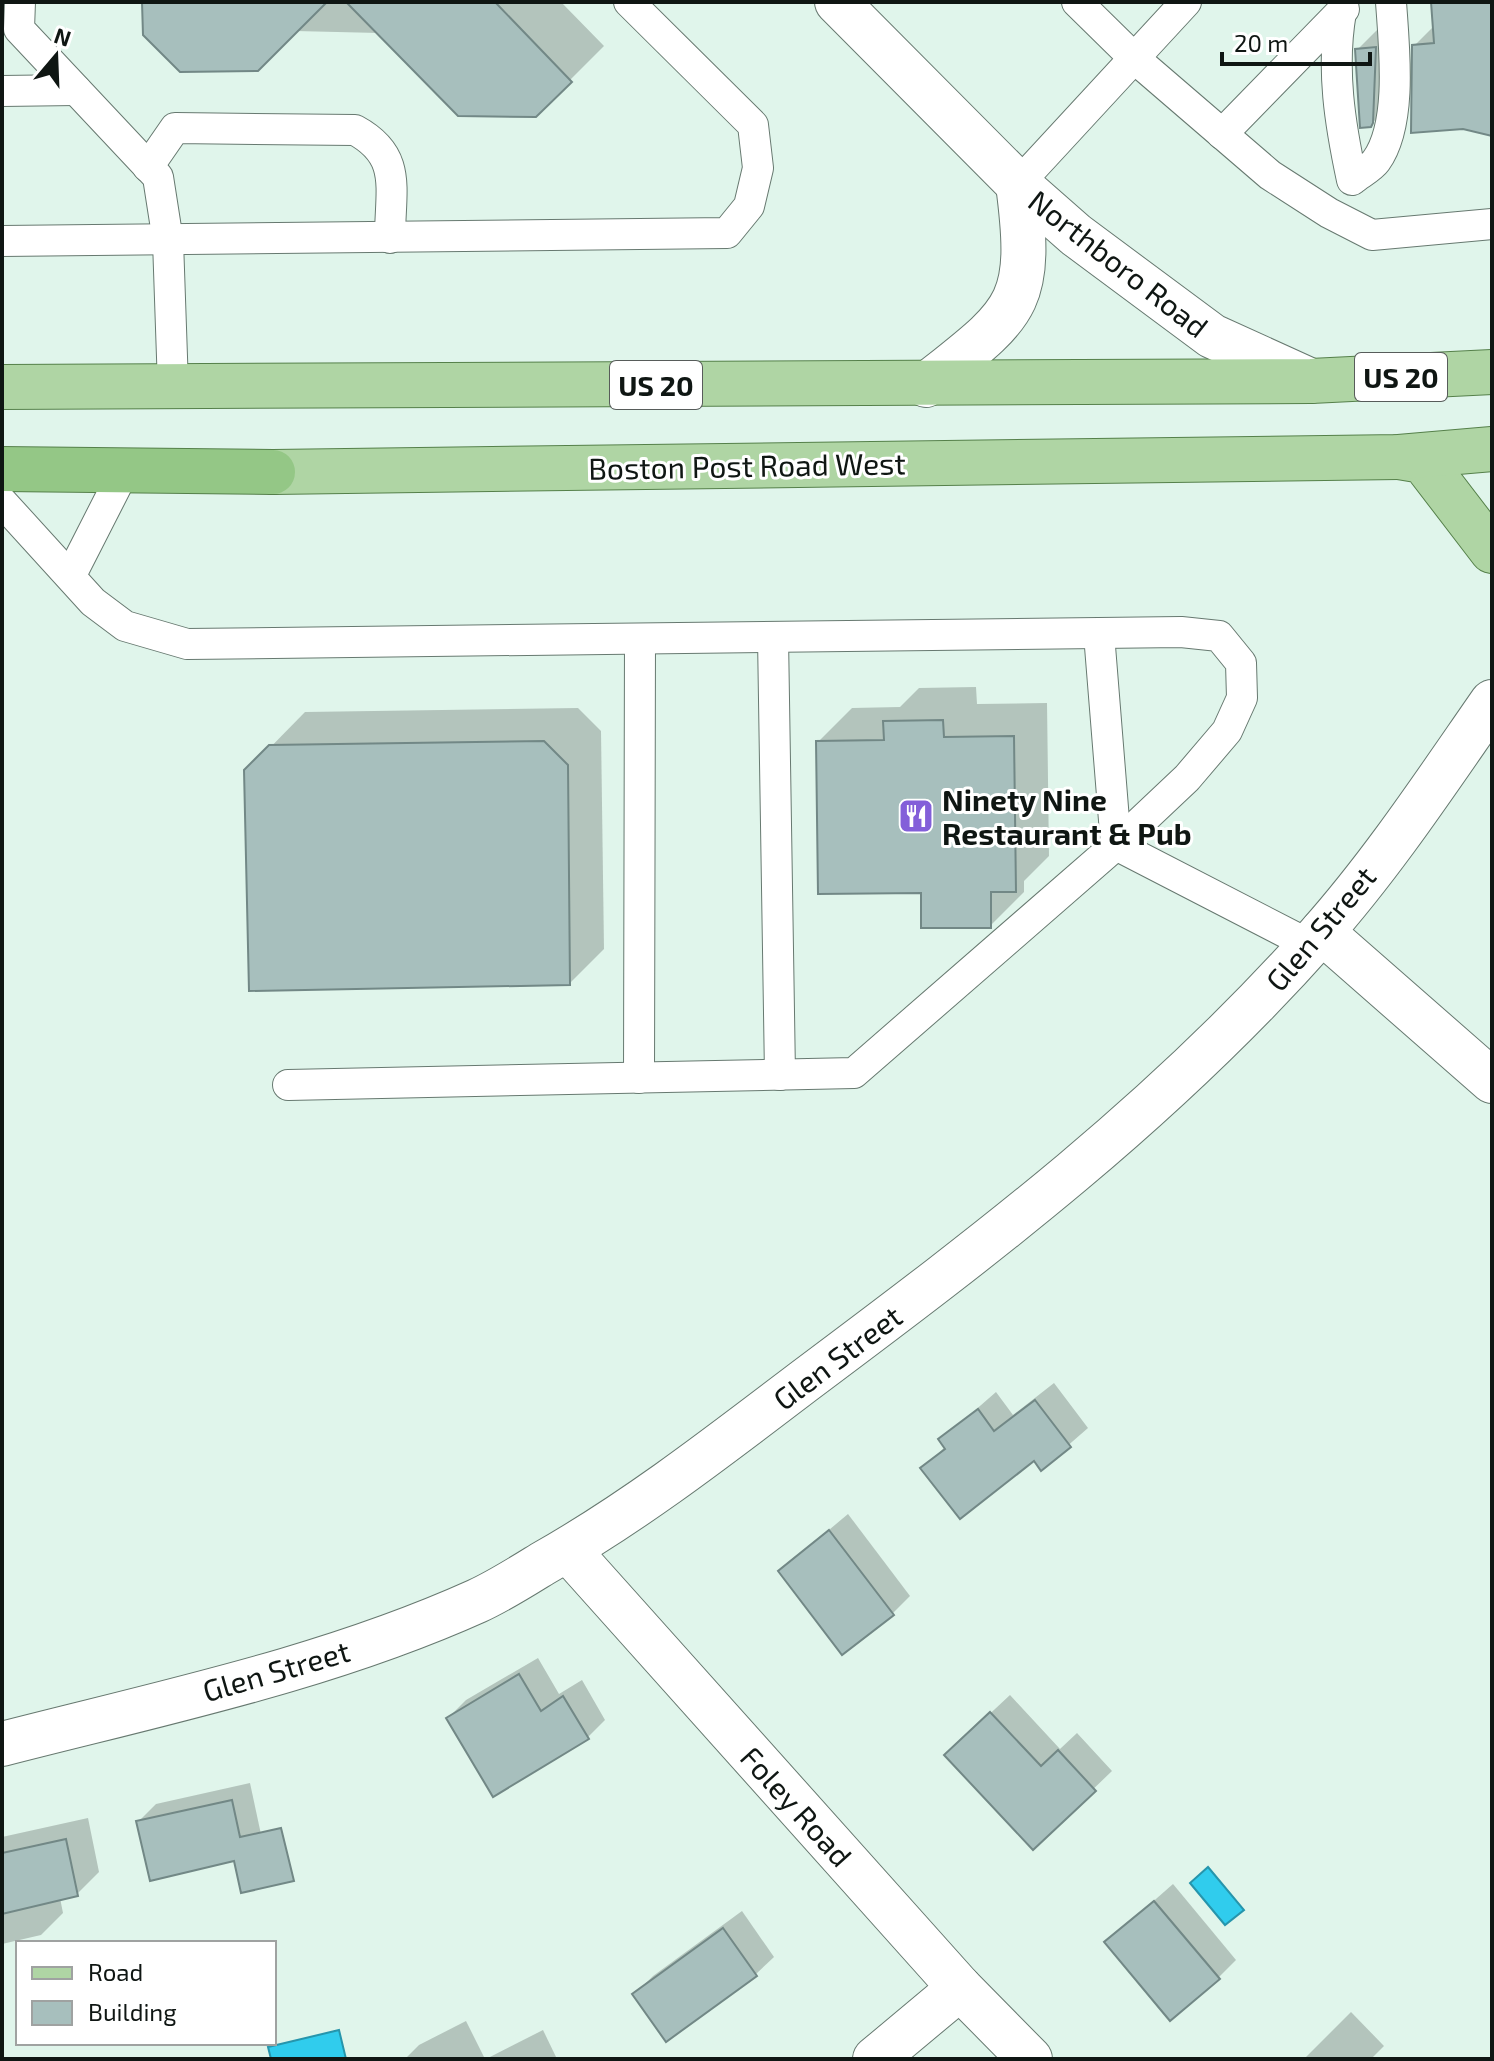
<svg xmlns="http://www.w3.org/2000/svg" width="1494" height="2061" viewBox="0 0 1494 2061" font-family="'Exo 2',sans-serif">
	<rect width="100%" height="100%" fill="#e0f5eb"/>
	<g fill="#30cced" stroke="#2695ac" stroke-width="2">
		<path d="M 1208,1867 L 1244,1910 L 1225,1925 L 1190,1883 Z"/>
		<path d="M 339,2030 L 346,2059 L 271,2059 L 268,2047 Z"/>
	</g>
	<g fill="#0003">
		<path d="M 144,2 L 561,2 L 604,46 L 535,115 L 379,33 L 295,31 Z"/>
		<path d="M 1433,2 L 1492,2 L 1492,139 L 1414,46 L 1435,25 Z"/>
		<path d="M 1384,23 L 1397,99 L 1370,125 L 1357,50 Z"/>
		<path d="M 976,687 L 977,704 L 1047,703 L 1049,856 L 1024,881 L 1024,892 L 990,926 L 923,891 L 818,742 L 852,708 L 900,707 L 919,688 Z"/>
		<path d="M 578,708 L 601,731 L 604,949 L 570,983 L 247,771 L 305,712 Z"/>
		<path d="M 1054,1383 L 1088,1428 L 1042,1468 L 1035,1458 L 923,1468 L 946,1446 L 941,1440 L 996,1392 L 1013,1415 Z"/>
		<path d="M 848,1514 L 910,1596 L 892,1614 L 780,1571 Z"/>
		<path d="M 538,1658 L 559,1694 L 582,1680 L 605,1720 L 587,1738 L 448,1718 L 466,1700 Z"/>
		<path d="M 1010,1695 L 1060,1749 L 1077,1733 L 1112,1771 L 1033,1847 L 965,1737 Z"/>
		<path d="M 250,1783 L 262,1839 L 244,1857 L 138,1822 L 156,1804 Z"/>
		<path d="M 88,1818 L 99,1872 L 76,1895 L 60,1898 L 63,1913 L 41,1935 L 2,1944 L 2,1837 Z"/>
		<path d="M 1173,1884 L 1236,1960 L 1218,1978 L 1107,1942 Z"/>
		<path d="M 742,1911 L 774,1957 L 756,1974 L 635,1994 L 653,1976 Z"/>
		<path d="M 1351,2012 L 1384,2046 L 1371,2059 L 1304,2059 Z"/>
		<path d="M 466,2021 L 485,2059 L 405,2059 L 419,2045 Z"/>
		<path d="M 543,2030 L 557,2059 L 486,2059 Z"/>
	</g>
	<g fill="#a7bfbd" stroke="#728886" stroke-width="2">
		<path d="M 142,2 L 327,2 L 258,71 L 180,72 L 143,35 Z"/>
		<path d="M 346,2 L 495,2 L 572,82 L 536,117 L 458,116 Z"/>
		<path d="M 1431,2 L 1492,2 L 1492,136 L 1463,129 L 1411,133 L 1412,45 L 1434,43 Z"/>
		<path d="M 1376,47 L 1373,123 L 1371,127 L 1360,128 L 1355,49 Z"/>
		<path d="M 943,720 L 944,737 L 1014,736 L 1016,892 L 991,892 L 991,928 L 921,928 L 921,893 L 818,894 L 816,741 L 884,740 L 883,721 Z"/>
		<path d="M 544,741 L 568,765 L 570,985 L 249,991 L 244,770 L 269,745 Z"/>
		<path d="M 1035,1400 L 1071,1447 L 1041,1471 L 1034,1461 L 960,1519 L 920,1468 L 945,1449 L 938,1439 L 978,1409 L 994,1431 Z"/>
		<path d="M 829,1530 L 894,1615 L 842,1655 L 778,1571 Z"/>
		<path d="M 519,1674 L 541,1711 L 563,1696 L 589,1739 L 493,1797 L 446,1718 Z"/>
		<path d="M 990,1712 L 1041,1766 L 1058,1750 L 1096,1791 L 1033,1850 L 944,1755 Z"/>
		<path d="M 232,1800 L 240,1837 L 281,1828 L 294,1881 L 241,1893 L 234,1861 L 150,1881 L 136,1821 Z"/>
		<path d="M 66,1839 L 78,1896 L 2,1914 L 2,1853 Z"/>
		<path d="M 1154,1901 L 1220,1979 L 1170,2021 L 1104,1942 Z"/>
		<path d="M 723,1928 L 757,1976 L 666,2042 L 632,1994 Z"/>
	</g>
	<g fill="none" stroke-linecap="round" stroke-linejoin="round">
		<defs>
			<g id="service">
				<path d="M 20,2 L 19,29 L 158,177 L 168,241 L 173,386"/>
				<path d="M 1077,2 L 1134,58 L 1270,175 L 1329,213 L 1372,235 L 1492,224"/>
				<path d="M 1341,12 C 1331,69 1340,124 1352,180 C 1359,174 1371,168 1376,161 C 1403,124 1394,46 1391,2"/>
				<path d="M 2,91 L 76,90"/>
				<path d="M 1222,134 L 1344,9"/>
				<path d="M 148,167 L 175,128 L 355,130 C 403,156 390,189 390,238"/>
				<path d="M 1018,184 L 1186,2"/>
				<path d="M 2,241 L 727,233 L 749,206 L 758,168 L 753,125 L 629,2"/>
				<path d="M 2,502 L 93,602 L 125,626 L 187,644 L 1181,632 L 1219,636 L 1241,663 L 1242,698 L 1227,731 L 1187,778 L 1116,845 L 854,1073 L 288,1085"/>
				<path d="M 71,575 L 124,471"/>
				<path d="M 1099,634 L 1116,845"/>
				<path d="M 773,637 L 780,1075"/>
				<path d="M 1116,845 L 1310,945"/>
				<path d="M 639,1078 L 640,639"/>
			</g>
			<g id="minor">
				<path d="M 1322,932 L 1492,1081"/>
				<path d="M 568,1550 L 960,1988 L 1030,2059"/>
				<path d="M 2,1744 C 161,1703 326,1669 477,1601 C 499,1591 521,1577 542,1564 C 634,1512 719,1446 803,1382 C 990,1242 1163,1111 1319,935 C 1383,863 1437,781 1492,702"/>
				<path d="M 875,2059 L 960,1988"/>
			</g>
			<g id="tertiary">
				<path d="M 837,2 L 1018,184 L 1076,235 L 1212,336 L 1311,381"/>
				<path d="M 926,385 C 1018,312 1034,306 1018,184"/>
			</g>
			<g id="primary">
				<path d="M 2,387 L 1311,381 L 1492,372"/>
				<path d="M 1399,457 L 1423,461 L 1492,551"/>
				<path d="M 273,472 L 1399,457 L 1492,449"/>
			</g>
			<path id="trunk" d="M 2,469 L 273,472"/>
		</defs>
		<use href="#service" stroke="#677970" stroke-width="32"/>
		<use href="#minor" stroke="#677970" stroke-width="46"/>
		<use href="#tertiary" stroke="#677970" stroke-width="46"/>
		<use href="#primary" stroke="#55804a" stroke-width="46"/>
		<use href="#trunk" stroke="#55804a" stroke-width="46"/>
		<use href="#service" stroke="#fff" stroke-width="30"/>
		<use href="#minor" stroke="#fff" stroke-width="44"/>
		<use href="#tertiary" stroke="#fff" stroke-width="44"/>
		<use href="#primary" stroke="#afd5a4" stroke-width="44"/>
		<use href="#trunk" stroke="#94c786" stroke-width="44"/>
	</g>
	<defs>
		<symbol id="restaurant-square" viewBox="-11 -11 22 22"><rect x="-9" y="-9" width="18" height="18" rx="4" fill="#835fd9" stroke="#fff"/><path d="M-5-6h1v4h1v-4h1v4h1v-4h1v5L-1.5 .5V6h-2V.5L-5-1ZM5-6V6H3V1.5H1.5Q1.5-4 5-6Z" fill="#fff"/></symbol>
	</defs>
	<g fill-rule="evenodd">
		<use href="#restaurant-square" x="896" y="796" width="40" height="40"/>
	</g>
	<g text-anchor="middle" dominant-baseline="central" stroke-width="6" stroke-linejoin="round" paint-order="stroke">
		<g fill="#fff" stroke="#575c5a" stroke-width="2">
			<rect x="1355" y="353" width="92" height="48" rx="6"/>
			<rect x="610" y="361" width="92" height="48" rx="6"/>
		</g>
		<g font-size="28" font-weight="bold" fill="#0f1613">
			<text x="1401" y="377">US 20</text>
			<text x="656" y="385">US 20</text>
		</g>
		<g font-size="30" fill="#0f1613" stroke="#fff">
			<text transform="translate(1119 263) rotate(38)">Northboro Road</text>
			<text transform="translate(747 465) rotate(-1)">Boston Post Road West</text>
			<text transform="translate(1320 928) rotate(-50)">Glen Street</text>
			<text transform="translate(837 1357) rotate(-37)">Glen Street</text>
			<text transform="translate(276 1670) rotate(-16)">Glen Street</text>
			<text transform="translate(797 1806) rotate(48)">Foley Road</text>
		</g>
		<g font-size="30" font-weight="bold" fill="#0f1613" stroke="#fff" text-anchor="start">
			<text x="942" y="799">Ninety Nine<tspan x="942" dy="34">Restaurant &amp; Pub</tspan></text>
		</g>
	</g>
	<rect width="1494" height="2061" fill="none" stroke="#0f1613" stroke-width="8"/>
	<rect x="16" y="1941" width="260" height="104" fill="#ffffff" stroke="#9fa2a1" stroke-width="2"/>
	<rect x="32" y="1967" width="40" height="12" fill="#afd5a4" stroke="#9fa2a1" stroke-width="2"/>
	<text x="88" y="1981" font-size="24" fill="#0f1613">Road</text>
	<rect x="32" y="2001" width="40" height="24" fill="#a7bfbd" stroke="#9fa2a1" stroke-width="2"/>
	<text x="88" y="2021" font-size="24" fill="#0f1613">Building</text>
	<g transform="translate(56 56) rotate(19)" stroke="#ffffff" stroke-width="6" paint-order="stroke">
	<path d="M0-6L14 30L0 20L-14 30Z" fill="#0f1613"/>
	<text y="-12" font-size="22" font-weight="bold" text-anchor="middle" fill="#0f1613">N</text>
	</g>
	<path d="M1222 52v12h148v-12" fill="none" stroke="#0f1613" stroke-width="4"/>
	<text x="1234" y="52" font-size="24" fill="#0f1613" stroke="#ffffff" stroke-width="6" paint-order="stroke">20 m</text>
</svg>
